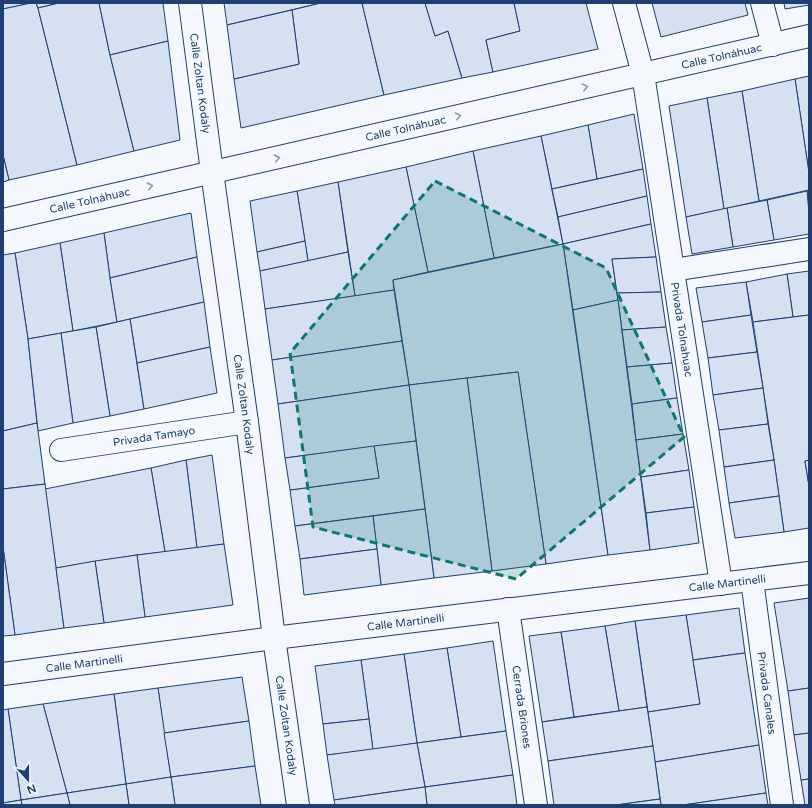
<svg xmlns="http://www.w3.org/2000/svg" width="812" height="808" viewBox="0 0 812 808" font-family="'Varela Round',sans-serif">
	<rect width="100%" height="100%" fill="#f4f7fb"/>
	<g fill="#d5e0f0" stroke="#1d3f73">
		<path d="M 3,3 L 31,3 L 3,9 Z"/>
		<path d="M 31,3 L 36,3 L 38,8 L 77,165 L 9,180 L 3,155 L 3,9 Z"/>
		<path d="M 36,3 L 59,3 L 38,8 Z"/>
		<path d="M 59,3 L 99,3 L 110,55 L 134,151 L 77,165 L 38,8 Z"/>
		<path d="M 99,3 L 163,3 L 168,41 L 110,55 Z"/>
		<path d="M 224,3 L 321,3 L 227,25 Z"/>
		<path d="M 321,3 L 362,3 L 384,95 L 241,128 L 234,79 L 299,64 L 292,10 Z"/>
		<path d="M 362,3 L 425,3 L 435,36 L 448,31 L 462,78 L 384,95 Z"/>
		<path d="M 425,3 L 514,3 L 520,31 L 486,40 L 493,72 L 462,78 L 448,31 L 435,36 Z"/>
		<path d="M 514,3 L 586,3 L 598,49 L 493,72 L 486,40 L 520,31 Z"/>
		<path d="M 652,3 L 745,3 L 748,15 L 661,37 Z"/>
		<path d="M 784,3 L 809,3 L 809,5 L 785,9 Z"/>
		<path d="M 292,10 L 299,64 L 234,79 L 227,25 Z"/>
		<path d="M 168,41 L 180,140 L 134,151 L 110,55 Z"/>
		<path d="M 809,76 L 809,173 L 795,79 Z"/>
		<path d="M 795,79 L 809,173 L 809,190 L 759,201 L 742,91 Z"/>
		<path d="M 742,91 L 759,201 L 724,209 L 707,98 Z"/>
		<path d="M 707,98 L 724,209 L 686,217 L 669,106 Z"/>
		<path d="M 634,114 L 643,169 L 597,179 L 588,125 Z"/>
		<path d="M 588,125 L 597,179 L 552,189 L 541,136 Z"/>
		<path d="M 541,136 L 563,244 L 494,258 L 473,151 Z"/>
		<path d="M 473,151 L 494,258 L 428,272 L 406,167 Z"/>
		<path d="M 3,155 L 9,180 L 3,182 Z"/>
		<path d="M 406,167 L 428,272 L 393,280 L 394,290 L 355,296 L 338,182 Z"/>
		<path d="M 643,169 L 647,196 L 558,217 L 552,189 Z"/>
		<path d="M 338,182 L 348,252 L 308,261 L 297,191 Z"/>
		<path d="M 809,190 L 809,213 L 807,191 Z"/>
		<path d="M 297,191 L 305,241 L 257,252 L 250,201 Z"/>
		<path d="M 807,191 L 809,213 L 809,234 L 774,240 L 767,200 Z"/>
		<path d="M 647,196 L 651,224 L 563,244 L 558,217 Z"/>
		<path d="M 767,200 L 774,240 L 733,247 L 727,208 Z"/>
		<path d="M 727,208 L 733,247 L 692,254 L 686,217 Z"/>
		<path d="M 191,213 L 197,257 L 110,278 L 104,233 Z"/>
		<path d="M 651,224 L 656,257 L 612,259 L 618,300 L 573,310 L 563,244 Z"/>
		<path d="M 104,233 L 110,278 L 117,322 L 73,331 L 60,243 Z"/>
		<path d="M 305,241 L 308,261 L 260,271 L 257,252 Z"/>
		<path d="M 60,243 L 73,331 L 28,339 L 15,253 Z"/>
		<path d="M 563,244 L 608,555 L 546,564 L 518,372 L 409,385 L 393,280 Z"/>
		<path d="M 348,252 L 355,296 L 265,309 L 260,271 Z"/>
		<path d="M 15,253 L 28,339 L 37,423 L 3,431 L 3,255 Z"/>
		<path d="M 197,257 L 204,302 L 117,322 L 110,278 Z"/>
		<path d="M 656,257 L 661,292 L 617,293 L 612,259 Z"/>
		<path d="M 809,271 L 809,315 L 793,317 L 787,274 Z"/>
		<path d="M 787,274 L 793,317 L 753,322 L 746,282 Z"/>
		<path d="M 746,282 L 751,315 L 702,322 L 696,288 Z"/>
		<path d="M 394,290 L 402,341 L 272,360 L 265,309 Z"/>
		<path d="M 661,292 L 666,327 L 622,330 L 617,293 Z"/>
		<path d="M 618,300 L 650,550 L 608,555 L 573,310 Z"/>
		<path d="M 204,302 L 210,347 L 137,363 L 130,319 Z"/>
		<path d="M 751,315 L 757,352 L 708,358 L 702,322 Z"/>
		<path d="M 809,315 L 809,460 L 805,461 L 809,486 L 809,528 L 784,532 L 774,460 L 753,322 Z"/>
		<path d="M 130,319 L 144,409 L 110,416 L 96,327 Z"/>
		<path d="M 96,327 L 110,416 L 73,423 L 61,333 Z"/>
		<path d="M 666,327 L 672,363 L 627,367 L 622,330 Z"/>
		<path d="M 61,333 L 73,423 L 38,431 L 28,339 Z"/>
		<path d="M 402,341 L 409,385 L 278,404 L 272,360 Z"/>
		<path d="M 210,347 L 217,393 L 144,409 L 137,363 Z"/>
		<path d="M 757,352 L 763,388 L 713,395 L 708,358 Z"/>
		<path d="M 672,363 L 677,398 L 632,404 L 627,367 Z"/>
		<path d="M 518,372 L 546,564 L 492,571 L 467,378 Z"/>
		<path d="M 467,378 L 492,571 L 434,578 L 409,385 Z"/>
		<path d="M 409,385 L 416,441 L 285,458 L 278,404 Z"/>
		<path d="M 763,388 L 768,424 L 719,430 L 713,395 Z"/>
		<path d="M 677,398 L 683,434 L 636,440 L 632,404 Z"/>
		<path d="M 37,423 L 45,484 L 3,489 L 3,431 Z"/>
		<path d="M 768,424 L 774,460 L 724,467 L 719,430 Z"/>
		<path d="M 683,434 L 689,470 L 641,477 L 636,440 Z"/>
		<path d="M 416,441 L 425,509 L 295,526 L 290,490 L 379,478 L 374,446 Z"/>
		<path d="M 374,446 L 379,478 L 290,490 L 285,458 Z"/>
		<path d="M 212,455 L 224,544 L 197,548 L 186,460 Z"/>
		<path d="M 186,460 L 197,548 L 165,552 L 151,468 Z"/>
		<path d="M 774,460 L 779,496 L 729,503 L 724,467 Z"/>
		<path d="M 809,460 L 809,486 L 805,461 Z"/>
		<path d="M 151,468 L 165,552 L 137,555 L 56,568 L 45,489 Z"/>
		<path d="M 689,470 L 694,507 L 646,513 L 641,477 Z"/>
		<path d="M 45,484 L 64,628 L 15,635 L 3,547 L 3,489 Z"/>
		<path d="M 779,496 L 784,532 L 735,538 L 729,503 Z"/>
		<path d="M 694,507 L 699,543 L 650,550 L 646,513 Z"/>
		<path d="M 425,509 L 434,578 L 381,585 L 373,516 Z"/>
		<path d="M 373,516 L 377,549 L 300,559 L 295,526 Z"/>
		<path d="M 224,544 L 233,605 L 145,617 L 137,555 Z"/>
		<path d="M 3,547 L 15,635 L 3,636 Z"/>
		<path d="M 377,549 L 381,585 L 304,595 L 300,559 Z"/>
		<path d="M 137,555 L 145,617 L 104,623 L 95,561 Z"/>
		<path d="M 95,561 L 104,623 L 64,628 L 56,568 Z"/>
		<path d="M 809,598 L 809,688 L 788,691 L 774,603 Z"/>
		<path d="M 739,608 L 745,653 L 693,660 L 686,615 Z"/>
		<path d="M 686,615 L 700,704 L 648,712 L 635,621 Z"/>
		<path d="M 635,621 L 647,707 L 619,711 L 605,626 Z"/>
		<path d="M 605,626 L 619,711 L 574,717 L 561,632 Z"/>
		<path d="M 561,632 L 574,717 L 542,722 L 529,636 Z"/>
		<path d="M 493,641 L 506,731 L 461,737 L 447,648 Z"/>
		<path d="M 447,648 L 461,737 L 417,743 L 404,654 Z"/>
		<path d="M 745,653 L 759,745 L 655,762 L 648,712 L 700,704 L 693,660 Z"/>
		<path d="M 404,654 L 417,743 L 373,750 L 361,660 Z"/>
		<path d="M 361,660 L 369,719 L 323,724 L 315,666 Z"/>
		<path d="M 242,677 L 249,721 L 164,733 L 158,688 Z"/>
		<path d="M 158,688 L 171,777 L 126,784 L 114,694 Z"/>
		<path d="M 809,688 L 809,733 L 794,735 L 788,691 Z"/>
		<path d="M 114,694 L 126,784 L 67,793 L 43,704 Z"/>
		<path d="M 43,704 L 67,793 L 21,800 L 8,709 Z"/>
		<path d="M 647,707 L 653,746 L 548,761 L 542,722 Z"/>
		<path d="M 8,709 L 21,800 L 3,803 L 3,710 Z"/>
		<path d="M 369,719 L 373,750 L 327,755 L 323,724 Z"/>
		<path d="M 249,721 L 255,766 L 171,777 L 164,733 Z"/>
		<path d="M 506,731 L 513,775 L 425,787 L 417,743 Z"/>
		<path d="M 809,733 L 809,779 L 801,780 L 794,735 Z"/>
		<path d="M 417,743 L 425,787 L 334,800 L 327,755 Z"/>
		<path d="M 759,745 L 766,793 L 683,805 L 661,805 L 655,762 Z"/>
		<path d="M 653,746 L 660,799 L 616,805 L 554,805 L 548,761 Z"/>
		<path d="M 255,766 L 261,805 L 175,805 L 171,777 Z"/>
		<path d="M 513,775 L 517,805 L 427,805 L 425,787 Z"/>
		<path d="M 171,777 L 175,805 L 129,805 L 126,784 Z"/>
		<path d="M 809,779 L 809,805 L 805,805 L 801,780 Z"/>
		<path d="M 126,784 L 129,805 L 70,805 L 67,793 Z"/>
		<path d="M 425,787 L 427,805 L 335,805 L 334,800 Z"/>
		<path d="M 67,793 L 70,805 L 22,805 L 21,800 Z"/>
		<path d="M 766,793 L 768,805 L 683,805 Z"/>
		<path d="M 660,799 L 661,805 L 616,805 Z"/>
		<path d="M 21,800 L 22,805 L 3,805 L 3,803 Z"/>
	</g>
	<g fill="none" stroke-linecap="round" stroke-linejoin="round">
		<defs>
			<g id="street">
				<path id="s1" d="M 190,3 L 212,172 L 247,422 L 274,638 L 298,805"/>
				<path id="s2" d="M 624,3 L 643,74 L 721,584"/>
				<path d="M 762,3 L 773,45"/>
				<path id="s3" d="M 3,220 L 809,36"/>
				<path d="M 673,270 L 809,249"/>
				<path id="s4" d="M 61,450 L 247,422"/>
				<path id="s5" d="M 752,580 L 782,805"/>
				<path id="s6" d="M 508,609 L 536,805"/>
				<path id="s7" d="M 3,674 L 274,638 L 809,573"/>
			</g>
		</defs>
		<use href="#street" stroke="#1d3f73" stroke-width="24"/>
		<use href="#street" stroke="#f4f7fb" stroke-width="22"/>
	</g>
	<defs><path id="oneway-chevron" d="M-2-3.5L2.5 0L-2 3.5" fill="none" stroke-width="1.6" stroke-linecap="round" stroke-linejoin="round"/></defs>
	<g stroke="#889bb7">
		<use href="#oneway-chevron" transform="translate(585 87) rotate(-13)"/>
		<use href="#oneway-chevron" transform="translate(458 116) rotate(-13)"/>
		<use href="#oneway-chevron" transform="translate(277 158) rotate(-13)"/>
		<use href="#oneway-chevron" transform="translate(150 186) rotate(-13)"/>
	</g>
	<path fill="#0f766e" fill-opacity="0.2" stroke="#0f766e" stroke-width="3" stroke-dasharray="8 5" stroke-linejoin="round" d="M 435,181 L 606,268 L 684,437 L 516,579 L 313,527 L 290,353 Z"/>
	<g text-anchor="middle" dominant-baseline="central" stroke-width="3" stroke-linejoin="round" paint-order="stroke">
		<g font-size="11" fill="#1d3f73" stroke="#f4f7fb">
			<text stroke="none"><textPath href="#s3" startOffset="737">Calle Tolnáhuac</textPath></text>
			<text stroke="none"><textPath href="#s1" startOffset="81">Calle Zoltan Kodaly</textPath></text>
			<text stroke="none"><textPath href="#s3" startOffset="413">Calle Tolnáhuac</textPath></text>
			<text stroke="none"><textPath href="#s3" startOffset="89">Calle Tolnáhuac</textPath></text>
			<text stroke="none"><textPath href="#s2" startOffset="332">Privada Tolnahuac</textPath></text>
			<text stroke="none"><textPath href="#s1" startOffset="405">Calle Zoltan Kodaly</textPath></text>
			<text stroke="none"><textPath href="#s4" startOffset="94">Privada Tamayo</textPath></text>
			<text stroke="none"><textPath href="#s7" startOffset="730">Calle Martinelli</textPath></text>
			<text stroke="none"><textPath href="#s7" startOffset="406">Calle Martinelli</textPath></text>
			<text stroke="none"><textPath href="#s7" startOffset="82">Calle Martinelli</textPath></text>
			<text stroke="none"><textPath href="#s5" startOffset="114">Privada Canales</textPath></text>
			<text stroke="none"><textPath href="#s6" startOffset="99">Cerrada Briones</textPath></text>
			<text stroke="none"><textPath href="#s1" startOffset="729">Calle Zoltan Kodaly</textPath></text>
		</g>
	</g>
	<rect width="812" height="808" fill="none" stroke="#1d3f73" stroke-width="8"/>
	<g transform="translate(28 780) rotate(159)" stroke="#f4f7fb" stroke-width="3" paint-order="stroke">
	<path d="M0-3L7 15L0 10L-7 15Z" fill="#1d3f73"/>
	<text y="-6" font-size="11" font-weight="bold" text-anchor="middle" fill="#1d3f73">N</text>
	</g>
</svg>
